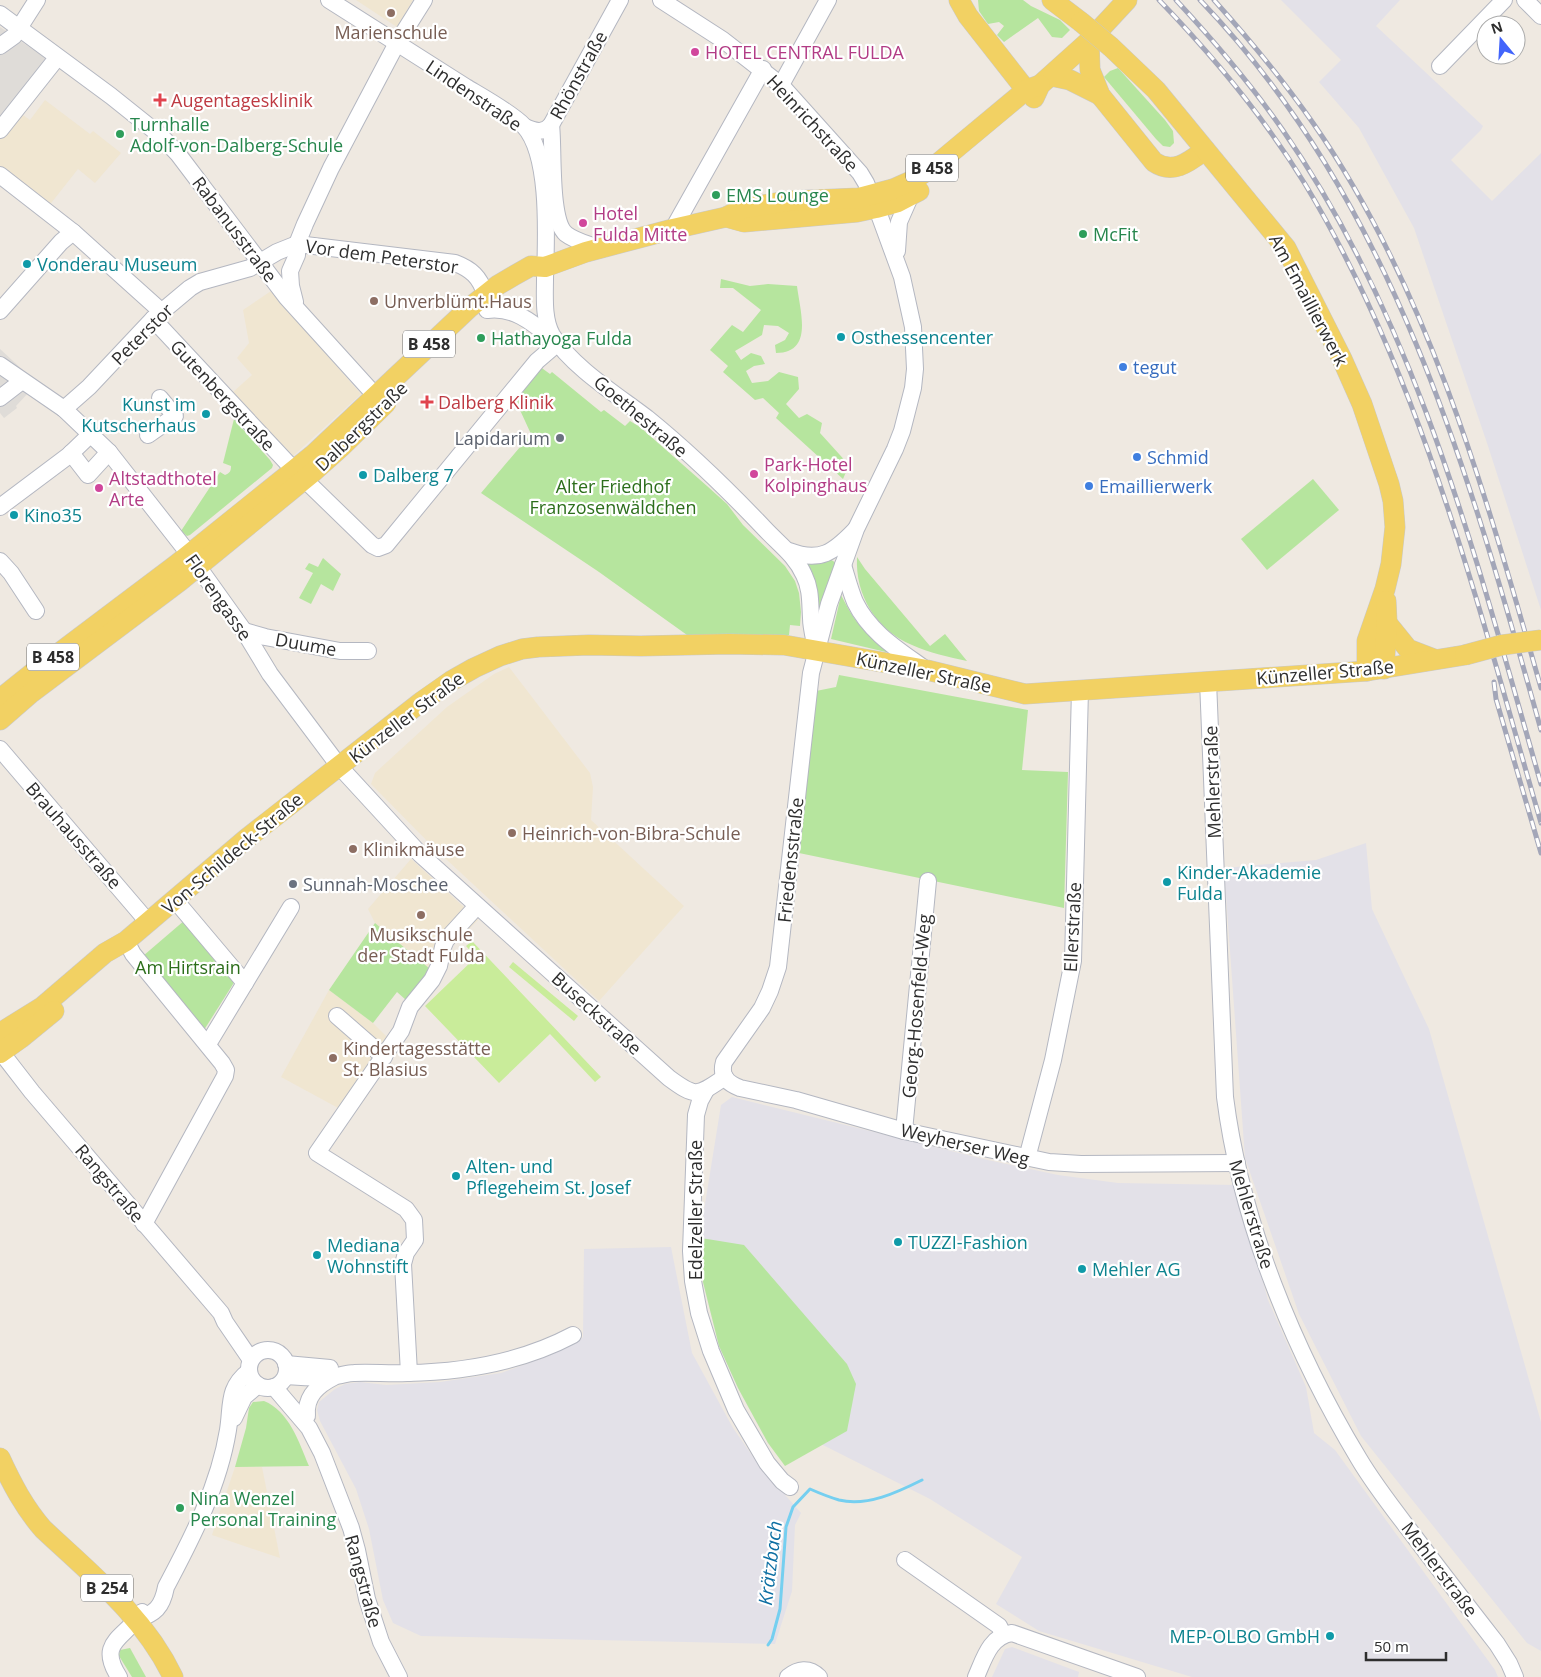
<svg xmlns="http://www.w3.org/2000/svg" width="1541" height="1677" viewBox="0 0 1541 1677" font-family="'Open Sans',sans-serif">
	<rect width="100%" height="100%" fill="#efe9e1"/>
	<g fill="#e3e1e8">
		<path d="M 1281,0 L 1400,0 L 1376,26 L 1483,126 L 1481,130 L 1451,160 L 1492,201 L 1541,153 L 1541,610 L 1487,443 L 1414,228 L 1359,128 L 1319,82 L 1341,60 Z"/>
		<path d="M 1366,843 L 1372,909 L 1429,1029 L 1541,1422 L 1541,1651 L 1527,1643 L 1361,1436 L 1299,1314 L 1245,1158 L 1224,868 L 1316,860 Z"/>
		<path d="M 732,1097 L 988,1160 L 1058,1175 L 1118,1183 L 1236,1185 L 1268,1300 L 1306,1387 L 1314,1433 L 1335,1450 L 1495,1670 L 1498,1677 L 1192,1677 L 1039,1631 L 996,1604 L 1022,1557 L 930,1499 L 817,1442 L 768,1443 L 738,1388 L 719,1346 L 703,1282 L 701,1229 L 721,1105 Z"/>
		<path d="M 671,1247 L 692,1353 L 733,1428 L 758,1464 L 801,1513 L 795,1525 L 792,1591 L 775,1644 L 421,1636 L 393,1623 L 383,1600 L 369,1529 L 356,1489 L 320,1421 L 317,1410 L 319,1402 L 335,1389 L 345,1384 L 360,1382 L 386,1385 L 440,1382 L 501,1373 L 546,1357 L 577,1342 L 583,1337 L 584,1249 Z"/>
		<path d="M 1012,1647 L 1079,1672 L 1078,1677 L 992,1677 L 1005,1649 Z"/>
	</g>
	<g fill="#f0e6d1">
		<path d="M 356,0 L 413,0 L 397,27 Z"/>
		<path d="M 45,100 L 90,134 L 93,131 L 121,153 L 95,183 L 78,169 L 48,207 L 0,168 L 0,138 L 20,113 L 30,120 Z"/>
		<path d="M 271,291 L 361,394 L 293,456 L 233,392 L 252,375 L 237,358 L 249,343 L 243,310 Z"/>
		<path d="M 509,667 L 590,773 L 593,787 L 591,820 L 684,906 L 599,1001 L 432,846 L 371,784 L 375,773 L 447,707 L 494,674 Z"/>
		<path d="M 411,859 L 478,920 L 430,969 L 375,923 L 368,909 Z"/>
		<path d="M 329,990 L 373,1023 L 389,1039 L 340,1109 L 281,1077 Z"/>
		<path d="M 235,1467 L 262,1467 L 280,1558 L 212,1535 Z"/>
	</g>
	<g fill="#b6e59e">
		<path d="M 978,0 L 1023,0 L 1031,6 L 1060,20 L 1070,30 L 1062,38 L 1052,37 L 1038,18 L 1004,42 L 997,35 L 1004,26 L 999,22 L 988,24 L 979,11 Z"/>
		<path d="M 1118,68 L 1165,120 L 1173,131 L 1174,143 L 1170,147 L 1163,146 L 1156,139 L 1104,77 L 1110,71 Z"/>
		<path d="M 721,279 L 750,286 L 768,284 L 797,286 C 800,311 814,353 776,353 L 775,345 L 785,340 L 789,333 L 778,326 L 764,325 L 762,335 L 735,351 L 741,360 L 751,353 L 761,356 L 765,364 L 754,366 L 746,371 L 752,383 L 768,381 L 779,372 L 798,377 L 799,389 L 786,404 L 799,418 L 807,414 L 822,423 L 820,433 L 849,465 L 843,479 L 776,418 L 779,413 L 763,398 L 755,400 L 723,372 L 728,366 L 710,350 L 732,325 L 743,332 L 761,310 L 733,288 L 720,288 Z"/>
		<path d="M 539,366 L 550,374 L 552,372 L 601,412 L 604,410 L 625,426 L 630,421 L 640,427 L 707,486 L 727,504 L 743,525 L 785,566 L 795,581 L 799,593 L 801,612 L 800,626 L 790,625 L 789,635 L 687,635 L 599,572 L 481,493 L 531,434 L 514,397 Z"/>
		<path d="M 234,419 L 270,460 L 273,465 L 272,468 L 190,535 L 187,536 L 181,531 L 220,472 L 225,475 C 230,473 231,471 231,466 L 223,463 Z"/>
		<path d="M 1313,479 L 1339,510 L 1267,570 L 1241,539 Z"/>
		<path d="M 857,557 L 865,569 L 930,646 L 945,634 L 967,661 C 949,657 929,653 912,645 C 876,630 855,595 857,557 Z"/>
		<path d="M 323,558 L 341,574 L 333,591 L 321,584 L 311,604 L 299,598 L 313,573 L 305,569 L 309,563 L 318,567 Z"/>
		<path d="M 830,559 L 836,563 L 820,617 L 805,562 Z"/>
		<path d="M 841,595 C 854,620 862,633 887,648 L 886,652 L 831,639 Z"/>
		<path d="M 839,675 L 1028,710 L 1022,770 L 1068,772 L 1064,908 L 799,853 L 816,691 L 836,687 Z"/>
		<path d="M 185,920 L 235,981 L 204,1030 L 143,956 Z"/>
		<path d="M 375,923 L 430,969 L 406,1000 L 397,992 L 373,1023 L 329,990 Z"/>
		<path d="M 701,1238 L 744,1245 L 847,1364 L 856,1384 L 847,1431 L 785,1466 L 768,1443 L 738,1388 L 719,1346 L 703,1282 Z"/>
		<path d="M 264,1401 C 289,1411 299,1442 309,1466 L 235,1467 L 246,1428 L 249,1408 L 253,1402 Z"/>
		<path d="M 130,1648 L 146,1677 L 132,1677 L 119,1656 L 120,1650 Z"/>
	</g>
	<g fill="#c9ec9a">
		<path d="M 472,941 L 601,1077 L 595,1082 L 550,1034 L 499,1083 L 425,1006 L 476,957 L 466,946 Z"/>
		<path d="M 513,962 L 578,1016 L 574,1021 L 509,967 Z"/>
	</g>
	<g fill="#dfdcd8">
		<path d="M 0,27 L 57,66 L 0,138 Z"/>
		<path d="M 0,349 L 40,386 L 61,401 L 53,412 L 29,392 L 16,406 L 17,408 L 4,418 L 0,413 Z"/>
	</g>
	<g fill="none" stroke-linecap="round" stroke-linejoin="round">
		<path stroke="#75cff0" stroke-width="3" d="M 768,1645 L 772,1639 L 780,1609 L 786,1527 L 793,1507 L 810,1489 C 819,1493 829,1497 839,1500 C 867,1507 898,1492 922,1480"/>
		<defs>
			<g id="minor">
				<path d="M 329,0 C 374,29 420,58 466,87 C 481,96 512,113 524,126 C 551,156 546,239 545,279 C 545,296 543,319 552,335 C 572,367 617,395 647,418 C 689,452 728,490 765,529 C 779,544 795,555 804,575 C 811,589 810,602 811,618 C 811,628 814,638 816,648"/>
				<path d="M 661,0 L 723,40 L 781,85 L 860,173 L 866,183 L 880,217 L 902,277 L 913,327 L 915,369 L 913,388 L 902,431 L 895,449 L 856,529 L 829,604 L 811,673 L 778,967 L 770,991 L 762,1008 L 724,1062 C 720,1076 727,1083 740,1088 L 796,1100 L 904,1131 L 1049,1162 L 1081,1164 L 1237,1163"/>
				<path d="M 1525,0 L 1541,16"/>
				<path d="M 0,14 L 111,96 L 161,136 L 178,154 L 287,298 L 383,404"/>
				<path d="M 0,46 L 14,36 L 37,0"/>
				<path d="M 1440,66 L 1504,0"/>
				<path d="M 781,85 L 828,0"/>
				<path d="M 551,125 C 554,147 549,220 566,234 C 575,241 588,244 598,248"/>
				<path d="M 525,127 C 534,131 544,134 551,125 L 620,0"/>
				<path d="M 0,130 L 53,63"/>
				<path d="M 0,175 L 73,232 L 162,312"/>
				<path d="M 673,229 L 763,69"/>
				<path d="M 897,251 L 899,222 L 910,197"/>
				<path d="M 295,302 L 291,286 L 290,271 L 297,255 L 297,244 L 305,224 L 331,168 L 397,43 L 424,0"/>
				<path d="M 487,310 C 514,306 534,324 554,340"/>
				<path d="M 0,311 L 61,242 L 73,232"/>
				<path d="M 153,319 L 294,470"/>
				<path d="M 0,365 L 64,409 L 109,452 L 189,554 L 244,631 L 270,674 L 339,766 L 420,854 L 669,1078 C 696,1098 697,1096 725,1077"/>
				<path d="M 0,398 L 22,381"/>
				<path d="M 64,409 L 89,387 L 153,319 L 190,288 L 200,282 L 250,268 L 277,252 L 297,244 L 455,263 C 471,269 480,277 485,294"/>
				<path d="M 148,435 L 175,416 L 160,398"/>
				<path d="M 71,453 L 88,475 L 109,452"/>
				<path d="M 304,479 L 372,545 L 378,548 L 386,545 L 537,361 L 558,343"/>
				<path d="M 0,507 L 68,456 L 91,434"/>
				<path d="M 789,551 C 820,563 834,552 855,530"/>
				<path d="M 0,561 L 11,573 L 36,611"/>
				<path d="M 843,565 C 847,578 850,590 855,602 C 870,633 899,650 925,669"/>
				<path d="M 244,631 L 265,637 L 340,651 L 368,651"/>
				<path d="M 1208,681 L 1225,1097 C 1241,1223 1294,1351 1359,1459 C 1375,1486 1395,1511 1414,1536 C 1441,1572 1469,1608 1497,1644 L 1509,1663 L 1515,1677"/>
				<path d="M 0,749 L 148,922"/>
				<path d="M 175,900 L 245,983"/>
				<path d="M 126,941 L 133,954 L 222,1063 L 226,1070 L 225,1076 L 144,1224"/>
				<path d="M 337,1016 L 384,1057"/>
				<path d="M 208,1044 L 291,907"/>
				<path d="M 1,1052 L 32,1092 L 221,1313 L 225,1322 L 251,1360"/>
				<path d="M 706,1090 L 700,1101 L 696,1115 L 691,1251 L 693,1281 L 699,1313 L 711,1351 L 736,1410 L 767,1463 L 782,1481 L 790,1487"/>
				<path d="M 904,1131 L 928,881"/>
				<path d="M 1027,1158 L 1053,1060 L 1073,961 L 1080,690"/>
				<circle cx="268" cy="1369" r="19"/>
				<path d="M 286,1364 L 330,1368"/>
				<path d="M 409,1373 L 403,1264 L 406,1253 L 415,1240 L 414,1220 L 406,1209 L 317,1153 L 401,1031 L 410,1007 L 432,980 L 439,966 L 443,947 L 446,940 L 477,906"/>
				<path d="M 286,1376 C 302,1377 319,1379 335,1376 C 341,1376 347,1373 354,1373 C 372,1372 389,1374 407,1373 C 464,1372 522,1362 573,1335"/>
				<path d="M 274,1387 L 309,1428 L 322,1453 L 351,1528 L 357,1550 L 367,1599 L 381,1642 L 399,1677"/>
				<path d="M 307,1416 C 305,1396 318,1385 334,1377"/>
				<path d="M 234,1418 L 244,1397 L 258,1385"/>
				<path d="M 905,1560 L 999,1626 L 1003,1634"/>
				<path d="M 137,1620 C 155,1613 162,1608 166,1587 C 192,1538 219,1486 228,1430 C 232,1405 227,1388 249,1371"/>
				<path d="M 119,1677 C 96,1641 125,1639 142,1612"/>
				<path d="M 788,1677 C 798,1669 809,1667 819,1677"/>
				<path d="M 976,1677 C 984,1659 990,1636 1012,1633 L 1137,1677"/>
			</g>
			<g id="major">
				<path d="M 959,0 L 968,16 L 1026,90"/>
				<path d="M 1052,0 L 1081,22"/>
				<path d="M 1089,41 L 1090,70 L 1100,95 L 1154,162 C 1173,175 1189,162 1205,150"/>
				<path d="M 1111,47 L 1156,90 L 1286,248 L 1342,359 L 1362,404 L 1389,484 L 1393,501 L 1395,527 L 1391,564 L 1385,589 L 1367,641 L 1367,671"/>
				<path d="M 1051,76 L 1070,80 L 1100,95"/>
				<path d="M 1034,98 L 1040,85 L 1089,41 L 1127,0"/>
				<path d="M 726,217 L 744,222 L 857,212 L 876,208 L 898,202 L 919,191"/>
				<path d="M 1387,623 L 1408,649 L 1434,659"/>
				<path d="M 1384,669 L 1387,623 L 1386,601"/>
				<path d="M 0,699 L 30,675 L 176,565 L 314,454 L 469,308 L 498,285 L 515,275 L 531,266 L 545,267 L 586,252 L 673,229 L 726,217 L 744,208 L 788,201 L 859,198 L 893,189 L 913,180 L 936,165 L 1026,90 L 1040,85"/>
				<path d="M 0,720 L 31,693 L 180,581 L 312,473 L 340,448 L 386,403"/>
				<path d="M 0,1033 L 42,1007 L 105,953 L 126,941 L 246,839 L 421,702 L 451,681 L 474,668 L 500,656 L 522,649 L 538,647 L 589,645 L 641,646 L 729,644 L 784,645 L 927,670 L 1025,694 L 1367,671 L 1465,655"/>
				<path d="M 0,1053 L 21,1038 L 54,1011"/>
				<path d="M 0,1458 C 12,1484 24,1507 43,1529 C 91,1574 144,1616 173,1677"/>
			</g>
		</defs>
		<use href="#minor" stroke="#b4b7c1" stroke-width="18"/>
		<use href="#major" stroke="#c9c9c9" stroke-width="21"/>
		<use href="#minor" stroke="#fff" stroke-width="16"/>
		<use href="#major" stroke="#f2d163" stroke-width="20"/>
		<defs>
			<g id="rail">
				<path d="M 1159,0 C 1214,57 1264,117 1305,184 C 1423,380 1478,606 1541,823"/>
				<path d="M 1176,0 C 1214,41 1250,83 1282,129 C 1418,324 1476,559 1541,784"/>
				<path d="M 1200,0 C 1393,201 1468,469 1541,730"/>
				<path d="M 1214,0 C 1249,39 1283,80 1313,123 C 1429,289 1486,496 1541,688"/>
				<path d="M 1494,682 L 1496,699 L 1541,853"/>
			</g>
		</defs>
		<use href="#rail" stroke="#a3a6b8" stroke-width="5"/>
		<use href="#rail" stroke="#fff" stroke-width="3" stroke-dasharray="9" stroke-linecap="butt"/>
		<defs>
			<g id="major-bridge">
				<path d="M 1081,22 L 1111,47"/>
				<path d="M 1465,655 L 1502,645 L 1541,640"/>
			</g>
		</defs>
		<use href="#major-bridge" stroke="#c9c9c9" stroke-width="21" stroke-linecap="butt"/>
		<use href="#major-bridge" stroke="#f2d163" stroke-width="20"/>
	</g>
	<g fill="#8d6e63" stroke="#fff" stroke-width="2">
		<circle cx="391" cy="13" r="5"/>
		<circle cx="374" cy="301" r="5"/>
		<circle cx="512" cy="833" r="5"/>
		<circle cx="353" cy="849" r="5"/>
		<circle cx="421" cy="915" r="5"/>
		<circle cx="333" cy="1058" r="5"/>
	</g>
	<g fill="#d1479c" stroke="#fff" stroke-width="2">
		<circle cx="695" cy="52" r="5"/>
		<circle cx="583" cy="223" r="5"/>
		<circle cx="754" cy="474" r="5"/>
		<circle cx="99" cy="488" r="5"/>
	</g>
	<g fill="#e0444e" stroke="#fff" stroke-width="2">
		<path d="M157.5 92.5h5v5h5v5h-5v5h-5v-5h-5v-5h5z"/>
		<path d="M424.5 394.5h5v5h5v5h-5v5h-5v-5h-5v-5h5z"/>
	</g>
	<g fill="#2e9e5b" stroke="#fff" stroke-width="2">
		<circle cx="120" cy="134" r="5"/>
		<circle cx="716" cy="195" r="5"/>
		<circle cx="1083" cy="234" r="5"/>
		<circle cx="481" cy="338" r="5"/>
		<circle cx="180" cy="1508" r="5"/>
	</g>
	<g fill="#0f9aa8" stroke="#fff" stroke-width="2">
		<circle cx="27" cy="264" r="5"/>
		<circle cx="841" cy="337" r="5"/>
		<circle cx="206" cy="414" r="5"/>
		<circle cx="363" cy="475" r="5"/>
		<circle cx="14" cy="515" r="5"/>
		<circle cx="1167" cy="882" r="5"/>
		<circle cx="456" cy="1176" r="5"/>
		<circle cx="898" cy="1242" r="5"/>
		<circle cx="317" cy="1255" r="5"/>
		<circle cx="1082" cy="1269" r="5"/>
		<circle cx="1330" cy="1636" r="5"/>
	</g>
	<g fill="#3f7fe0" stroke="#fff" stroke-width="2">
		<circle cx="1123" cy="367" r="5"/>
		<circle cx="1137" cy="457" r="5"/>
		<circle cx="1089" cy="486" r="5"/>
	</g>
	<g fill="#6b7280" stroke="#fff" stroke-width="2">
		<circle cx="560" cy="438" r="5"/>
		<circle cx="293" cy="884" r="5"/>
	</g>
	<g text-anchor="middle" dominant-baseline="central" stroke-width="4.5" stroke-linejoin="round" paint-order="stroke">
		<g fill="#fff" stroke="#6d6d6d" stroke-width="1">
			<rect x="906" y="154.5" width="52" height="27" rx="4"/>
			<rect x="403" y="330.5" width="52" height="27" rx="4"/>
			<rect x="27" y="643.5" width="52" height="27" rx="4"/>
			<rect x="81" y="1574.5" width="52" height="27" rx="4"/>
		</g>
		<g font-size="16" font-weight="bold" fill="#2e2e2e">
			<text x="932" y="168">B 458</text>
			<text x="429" y="344">B 458</text>
			<text x="53" y="657">B 458</text>
			<text x="107" y="1588">B 254</text>
		</g>
		<g font-size="18" fill="#785e54" stroke="#fff" text-anchor="start">
			<text x="391" y="32" text-anchor="middle">Marienschule</text>
			<text x="384" y="301">Unverblümt.Haus</text>
			<text x="522" y="833">Heinrich-von-Bibra-Schule</text>
			<text x="363" y="849">Klinikmäuse</text>
			<text x="421" y="934" text-anchor="middle">Musikschule<tspan x="421" dy="21">der Stadt Fulda</tspan></text>
			<text x="343" y="1048">Kindertagesstätte<tspan x="343" dy="21">St. Blasius</tspan></text>
		</g>
		<g font-size="18" fill="#b23c85" stroke="#fff" text-anchor="start">
			<text x="705" y="52">HOTEL CENTRAL FULDA</text>
			<text x="593" y="213">Hotel<tspan x="593" dy="21">Fulda Mitte</tspan></text>
			<text x="764" y="464">Park-Hotel<tspan x="764" dy="21">Kolpinghaus</tspan></text>
			<text x="109" y="478">Altstadthotel<tspan x="109" dy="21">Arte</tspan></text>
		</g>
		<g font-size="18" fill="#2e2e2e" stroke="#fff">
			<text transform="translate(578 75) rotate(-61)">Rhönstraße</text>
			<text transform="translate(474 95) rotate(34)">Lindenstraße</text>
			<text transform="translate(813 123) rotate(47)">Heinrichstraße</text>
			<text transform="translate(235 229) rotate(53)">Rabanusstraße</text>
			<text transform="translate(382 256) rotate(8)">Vor dem Peterstor</text>
			<text transform="translate(1309 300) rotate(62)">Am Emaillierwerk</text>
			<text transform="translate(142 334) rotate(-45)">Peterstor</text>
			<text transform="translate(223 395) rotate(47)">Gutenbergstraße</text>
			<text transform="translate(641 416) rotate(40)">Goethestraße</text>
			<text transform="translate(361 426) rotate(-44)">Dalbergstraße</text>
			<text transform="translate(219 597) rotate(55)">Florengasse</text>
			<text transform="translate(306 644) rotate(10)">Duume</text>
			<text transform="translate(924 672) rotate(12)">Künzeller Straße</text>
			<text transform="translate(1325 672) rotate(-5)">Künzeller Straße</text>
			<text transform="translate(406 717) rotate(-37)">Künzeller Straße</text>
			<text transform="translate(1212 782) rotate(-92)">Mehlerstraße</text>
			<text transform="translate(74 835) rotate(49)">Brauhausstraße</text>
			<text transform="translate(232 853) rotate(-40)">Von-Schildeck-Straße</text>
			<text transform="translate(790 860) rotate(-84)">Friedensstraße</text>
			<text transform="translate(1072 927) rotate(-87)">Ellerstraße</text>
			<text transform="translate(916 1006) rotate(-85)">Georg-Hosenfeld-Weg</text>
			<text transform="translate(597 1013) rotate(42)">Buseckstraße</text>
			<text transform="translate(965 1144) rotate(13)">Weyherser Weg</text>
			<text transform="translate(110 1183) rotate(50)">Rangstraße</text>
			<text transform="translate(695 1210) rotate(-90)">Edelzeller Straße</text>
			<text transform="translate(1252 1214) rotate(73)">Mehlerstraße</text>
			<text transform="translate(1440 1569) rotate(53)">Mehlerstraße</text>
			<text transform="translate(364 1581) rotate(75)">Rangstraße</text>
		</g>
		<g font-size="18" fill="#be3a42" stroke="#fff" text-anchor="start">
			<text x="171" y="100">Augentagesklinik</text>
			<text x="438" y="402">Dalberg Klinik</text>
		</g>
		<g font-size="18" fill="#27864d" stroke="#fff" text-anchor="start">
			<text x="130" y="124">Turnhalle<tspan x="130" dy="21">Adolf-von-Dalberg-Schule</tspan></text>
			<text x="726" y="195">EMS Lounge</text>
			<text x="1093" y="234">McFit</text>
			<text x="491" y="338">Hathayoga Fulda</text>
			<text x="190" y="1498">Nina Wenzel<tspan x="190" dy="21">Personal Training</tspan></text>
		</g>
		<g font-size="18" fill="#0d838f" stroke="#fff" text-anchor="start">
			<text x="37" y="264">Vonderau Museum</text>
			<text x="851" y="337">Osthessencenter</text>
			<text x="196" y="404" text-anchor="end">Kunst im<tspan x="196" dy="21">Kutscherhaus</tspan></text>
			<text x="373" y="475">Dalberg 7</text>
			<text x="24" y="515">Kino35</text>
			<text x="1177" y="872">Kinder-Akademie<tspan x="1177" dy="21">Fulda</tspan></text>
			<text x="466" y="1166">Alten- und<tspan x="466" dy="21">Pflegeheim St. Josef</tspan></text>
			<text x="908" y="1242">TUZZI-Fashion</text>
			<text x="327" y="1245">Mediana<tspan x="327" dy="21">Wohnstift</tspan></text>
			<text x="1092" y="1269">Mehler AG</text>
			<text x="1320" y="1636" text-anchor="end">MEP-OLBO GmbH</text>
		</g>
		<g font-size="18" fill="#366cbe" stroke="#fff" text-anchor="start">
			<text x="1133" y="367">tegut</text>
			<text x="1147" y="457">Schmid</text>
			<text x="1099" y="486">Emaillierwerk</text>
		</g>
		<g font-size="18" fill="#5b616d" stroke="#fff" text-anchor="end">
			<text x="550" y="438">Lapidarium</text>
			<text x="303" y="884" text-anchor="start">Sunnah-Moschee</text>
		</g>
		<g font-size="18" fill="#2c6e1b" stroke="#fff">
			<text x="613" y="486">Alter Friedhof<tspan x="613" dy="21">Franzosenwäldchen</tspan></text>
			<text x="188" y="967">Am Hirtsrain</text>
		</g>
		<g font-size="19" font-style="italic" fill="#0d6fa3" stroke="#fff">
			<text transform="translate(770 1563) rotate(-83)">Krätzbach</text>
		</g>
	</g>
	<g transform="translate(1501 40) rotate(342)"><circle r="24" fill="#ffffff" stroke="#ababab"/>
	<path d="M0-4L9 19L0 12L-9 19Z" fill="#4264fb"/>
	<text y="-8" font-size="14" font-weight="bold" text-anchor="middle" fill="#2e2e2e">N</text>
	</g>
	<path d="M1366 1652v8h80v-8" fill="none" stroke="#2e2e2e" stroke-width="2.5"/>
	<text x="1374" y="1652" font-size="15" fill="#2e2e2e" stroke="#ffffff" stroke-width="4" paint-order="stroke">50 m</text>
</svg>
